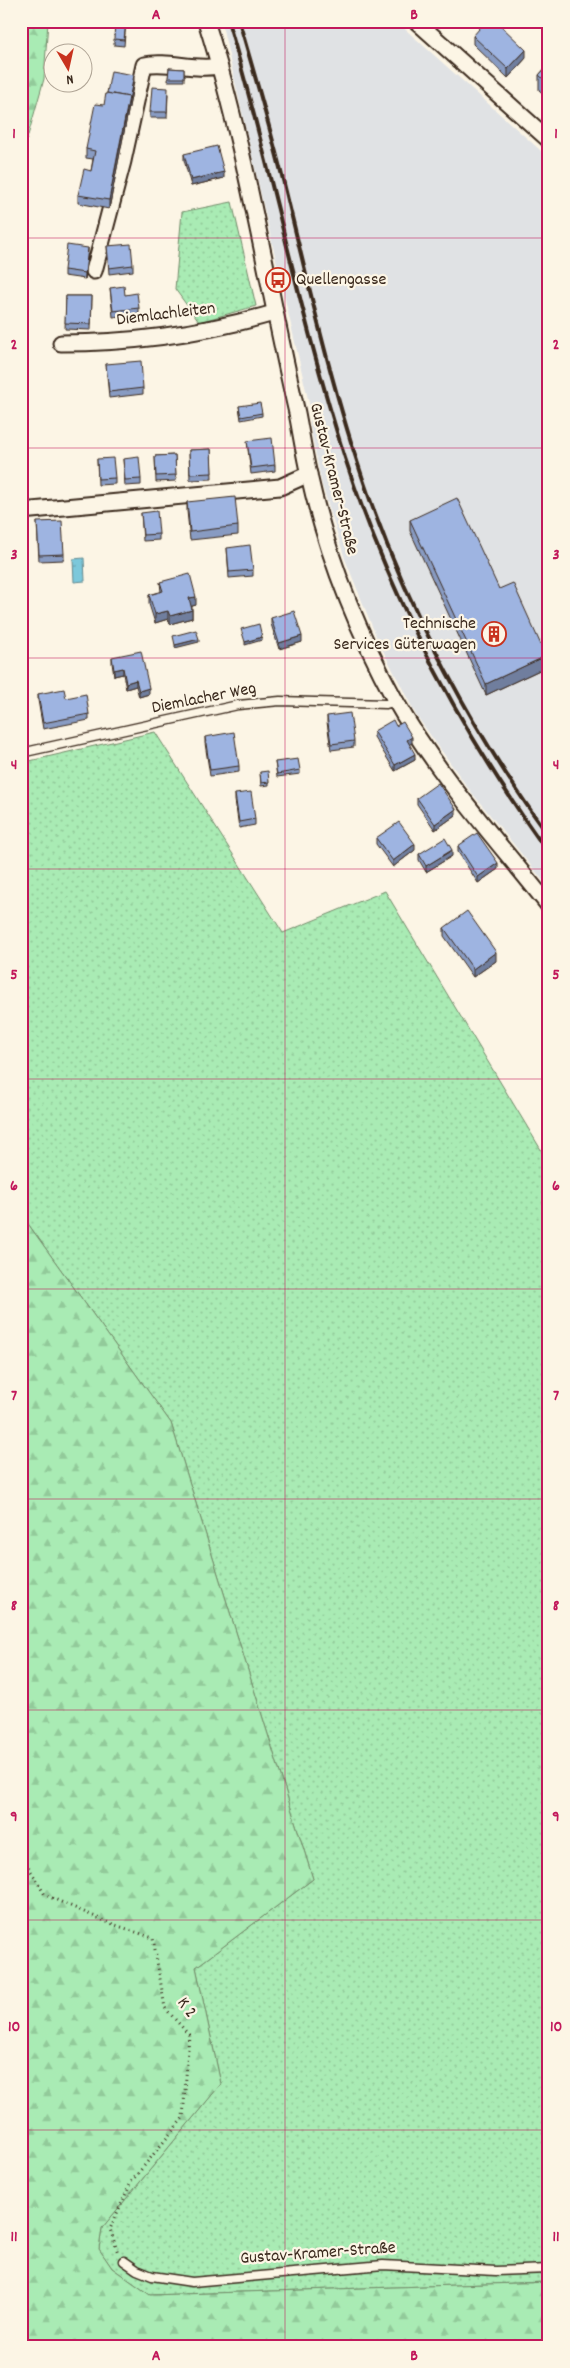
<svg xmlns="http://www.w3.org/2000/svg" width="570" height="2368" viewBox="0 0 570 2368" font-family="Dekko,sans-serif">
	<defs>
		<pattern id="grass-dots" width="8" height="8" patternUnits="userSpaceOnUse" patternTransform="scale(1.25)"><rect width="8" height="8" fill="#a9ebb4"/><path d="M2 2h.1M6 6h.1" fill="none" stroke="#92ca9a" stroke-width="1.8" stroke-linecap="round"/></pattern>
		<pattern id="forest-firs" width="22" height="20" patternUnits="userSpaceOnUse" patternTransform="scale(1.25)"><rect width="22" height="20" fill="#a9ebb4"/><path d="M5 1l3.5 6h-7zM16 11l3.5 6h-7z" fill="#92ca9a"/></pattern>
		<pattern id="water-ripples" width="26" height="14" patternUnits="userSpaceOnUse" patternTransform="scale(1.25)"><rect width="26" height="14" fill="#7cc8db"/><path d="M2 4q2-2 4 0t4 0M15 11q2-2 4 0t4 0" fill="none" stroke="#67a3b1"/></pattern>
	</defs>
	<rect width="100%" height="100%" fill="#fcf5e5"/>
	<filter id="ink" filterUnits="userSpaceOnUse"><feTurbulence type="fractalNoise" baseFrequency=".02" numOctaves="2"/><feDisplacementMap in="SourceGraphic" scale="10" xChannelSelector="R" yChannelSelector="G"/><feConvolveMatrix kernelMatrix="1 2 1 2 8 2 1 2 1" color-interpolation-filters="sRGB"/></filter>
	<g filter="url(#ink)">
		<path fill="#e0e2e4" d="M 221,21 L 396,21 L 549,158 L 549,888 L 468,788 L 416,715 L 378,641 L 345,559 L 322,485 L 310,426 L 311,412 Z"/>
		<g fill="url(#grass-dots)" stroke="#728a69">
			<path d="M 232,202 L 256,306 L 199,322 L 175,289 L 182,212 Z"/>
			<path d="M 155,732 L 283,933 L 385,891 L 549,1163 L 549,2282 L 150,2295 L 112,2268 L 99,2249 L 102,2228 L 221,2084 L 196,1967 L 313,1879 L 171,1423 L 21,1214 L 21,763 Z"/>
		</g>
		<g fill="url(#forest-firs)" stroke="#728a69">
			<path d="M 21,21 L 48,21 L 44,79 L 21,160 Z"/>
			<path d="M 21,1214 L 171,1423 L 313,1879 L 196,1967 L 221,2084 L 102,2228 L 99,2249 L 112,2268 L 150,2295 L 549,2282 L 549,2347 L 21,2347 Z"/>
		</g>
		<path fill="url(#water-ripples)" stroke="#62898f" d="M 84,558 L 85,581 L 74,582 L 73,559 Z"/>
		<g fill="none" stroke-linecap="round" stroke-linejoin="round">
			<defs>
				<g id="lane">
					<path d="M 21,753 L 238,705 L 280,701 L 386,704 L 396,701"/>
					<path d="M 124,2261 L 137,2270 L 152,2276 L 192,2282 L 383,2265 L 496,2271 L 549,2269"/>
				</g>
				<g id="street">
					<path d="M 206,21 C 246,147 267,284 297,413 C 301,433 304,454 309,475 C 326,552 357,630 395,700 C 436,773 497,840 549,906"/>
					<path d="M 416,21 L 549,140"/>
					<path d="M 94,271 L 123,161 L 144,65 C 169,60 194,71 219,66"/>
					<path d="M 61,343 C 134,343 205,333 274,313"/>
					<path d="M 21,511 L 280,487 L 309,474"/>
				</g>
			</defs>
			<use href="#lane" stroke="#3b2a1e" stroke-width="11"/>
			<use href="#street" stroke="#3b2a1e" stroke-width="19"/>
			<path stroke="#3b2a1e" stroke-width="3" stroke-dasharray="1 4" stroke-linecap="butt" d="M 21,1854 L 45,1895 L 107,1922 L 153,1938 L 165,2008 L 189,2035 L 183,2118 L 131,2182 L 110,2229 L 118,2253"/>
			<use href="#lane" stroke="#fcf5e5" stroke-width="8"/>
			<use href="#street" stroke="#fcf5e5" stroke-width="15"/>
			<g stroke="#3b2a1e" stroke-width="4">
				<path d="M 228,21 C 271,165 299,314 345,458 C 391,600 462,733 549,854"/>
				<path d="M 239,21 C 256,79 273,137 287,196 C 311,296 334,396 368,494 C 409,611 475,736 549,836"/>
			</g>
		</g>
		<g fill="#889bc2" stroke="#3b2a1e">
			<path d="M 126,21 L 124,46 L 114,45 L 114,39 Z"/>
			<path d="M 473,36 L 526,58 L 508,78 L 473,44 Z"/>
			<path d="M 549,64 L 549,99 L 539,90 L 539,75 Z"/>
			<path d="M 169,68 L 184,69 L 184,81 L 168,81 Z"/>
			<path d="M 134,81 L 109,209 L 78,203 L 78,195 L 91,171 L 93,159 L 86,158 L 86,149 L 104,105 Z"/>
			<path d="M 168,94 L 167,118 L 150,118 L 150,112 Z"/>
			<path d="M 184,154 L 224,178 L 191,186 L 184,160 Z"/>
			<path d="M 107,246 L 133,265 L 133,271 L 109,274 Z"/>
			<path d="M 88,254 L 85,279 L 64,276 L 64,270 Z"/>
			<path d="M 110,288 L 125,295 L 139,308 L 139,314 L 113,317 Z"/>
			<path d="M 66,296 L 92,296 L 91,330 L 65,329 Z"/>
			<path d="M 106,364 L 143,388 L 143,394 L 109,398 Z"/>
			<path d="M 239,406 L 262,413 L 262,416 L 241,420 Z"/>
			<path d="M 247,441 L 275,465 L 275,471 L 251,474 Z"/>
			<path d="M 211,449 L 212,479 L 190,480 L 189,450 Z"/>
			<path d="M 175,455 L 176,481 L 156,482 L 155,456 Z"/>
			<path d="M 97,459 L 115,478 L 115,484 L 98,485 Z"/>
			<path d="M 123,459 L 141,479 L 141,485 L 125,486 Z"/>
			<path d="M 187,502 L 238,526 L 238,535 L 190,540 L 187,511 Z"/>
			<path d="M 141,513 L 159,534 L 159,540 L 143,541 Z"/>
			<path d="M 410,520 L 499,589 L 546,667 L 486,695 L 410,531 Z"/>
			<path d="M 37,522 L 64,554 L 64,560 L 39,561 Z"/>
			<path d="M 227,548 L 253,570 L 253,576 L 229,578 Z"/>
			<path d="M 21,576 L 25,576 L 26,620 L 21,620 Z"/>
			<path d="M 160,582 L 196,605 L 192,606 L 192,618 L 170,624 L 168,619 L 155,623 L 149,604 L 149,595 L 161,592 Z"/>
			<path d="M 271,618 L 302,642 L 279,649 L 271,624 Z"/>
			<path d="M 112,657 L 149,694 L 139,697 L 136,686 L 126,689 L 123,674 L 114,676 L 112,663 Z"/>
			<path d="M 38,694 L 66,698 L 89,714 L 89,720 L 43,729 L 38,700 Z"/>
			<path d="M 327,716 L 354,741 L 354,747 L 331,750 L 327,722 Z"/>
			<path d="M 396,726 L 412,743 L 409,744 L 415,760 L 395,771 L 374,737 L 374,731 Z"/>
			<path d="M 205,737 L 239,766 L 239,772 L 210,776 L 205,743 Z"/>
			<path d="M 275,762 L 300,770 L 300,774 L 277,777 Z"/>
			<path d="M 260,772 L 269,782 L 269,785 L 261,786 Z"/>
			<path d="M 235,794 L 255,819 L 255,825 L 239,828 L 235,800 Z"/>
			<path d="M 417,798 L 456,815 L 435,830 L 417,804 Z"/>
			<path d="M 376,838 L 415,850 L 393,867 L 376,844 Z"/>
			<path d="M 458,846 L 498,869 L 478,883 L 458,852 Z"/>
			<path d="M 419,854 L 452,856 L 426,872 L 419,860 Z"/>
			<path d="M 444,928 L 496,961 L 473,977 L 444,936 Z"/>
			<path d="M 549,960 L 549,973 L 545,969 L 545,963 Z"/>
		</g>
		<g fill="#6f7e9e" stroke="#3b2a1e">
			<path d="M 526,50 L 526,58 L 508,78 L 508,69 Z"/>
			<path d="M 134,75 L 134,81 L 109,209 L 109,200 Z"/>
			<path d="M 224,172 L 224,178 L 191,186 L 191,180 Z"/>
			<path d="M 88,248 L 88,254 L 85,279 L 85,273 Z"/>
			<path d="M 196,597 L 196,605 L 189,607 L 189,598 Z"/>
			<path d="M 192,610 L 192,618 L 170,624 L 170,616 Z"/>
			<path d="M 168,611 L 168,619 L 155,623 L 155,614 Z"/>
			<path d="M 302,636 L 302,642 L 279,649 L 279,643 Z"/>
			<path d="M 262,637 L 262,640 L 245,645 L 245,642 Z"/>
			<path d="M 199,639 L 199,642 L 175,648 L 175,645 Z"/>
			<path d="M 546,656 L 546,667 L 486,695 L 486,684 Z"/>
			<path d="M 123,668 L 123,674 L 114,676 L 114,670 Z"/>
			<path d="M 136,680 L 136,686 L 126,689 L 126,683 Z"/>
			<path d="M 149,688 L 149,694 L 139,697 L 139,691 Z"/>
			<path d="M 412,737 L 412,743 L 407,746 L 407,740 Z"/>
			<path d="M 415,754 L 415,760 L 395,771 L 395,765 Z"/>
			<path d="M 456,809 L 456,815 L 435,830 L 435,824 Z"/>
			<path d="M 415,844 L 415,850 L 393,867 L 393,861 Z"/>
			<path d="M 452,850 L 452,856 L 426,872 L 426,866 Z"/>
			<path d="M 498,863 L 498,869 L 478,883 L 478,877 Z"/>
			<path d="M 496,952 L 496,961 L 473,977 L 473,969 Z"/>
		</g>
		<g fill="#9eb4e1" stroke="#3b2a1e">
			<path d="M 115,21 L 126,21 L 124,40 L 114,39 Z"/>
			<path d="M 486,21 L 496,21 L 526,50 L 508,69 L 473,36 Z"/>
			<path d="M 549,64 L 549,84 L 539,75 Z"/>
			<path d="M 169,68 L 184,69 L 184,78 L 168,78 Z"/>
			<path d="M 111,71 L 134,75 L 129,100 L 129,97 L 107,93 Z"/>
			<path d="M 152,87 L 168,88 L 167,112 L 150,112 Z"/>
			<path d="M 106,93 L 129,97 L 109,200 L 78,195 L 84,169 L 91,171 L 95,151 L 86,149 L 95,104 L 104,105 Z"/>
			<path d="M 217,146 L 224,172 L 191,180 L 184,154 Z"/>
			<path d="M 131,244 L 133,265 L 109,268 L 107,246 Z"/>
			<path d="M 67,245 L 88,248 L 85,273 L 64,270 Z"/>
			<path d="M 124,286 L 125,295 L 137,293 L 139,308 L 113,311 L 110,288 Z"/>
			<path d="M 66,296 L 92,296 L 91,324 L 65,323 Z"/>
			<path d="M 141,361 L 143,388 L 109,392 L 106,364 Z"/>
			<path d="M 260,403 L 262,413 L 241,417 L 239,406 Z"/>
			<path d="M 272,438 L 275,465 L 251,468 L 247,441 Z"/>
			<path d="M 211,449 L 212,473 L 190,474 L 189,450 Z"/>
			<path d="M 175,455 L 176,475 L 156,476 L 155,456 Z"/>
			<path d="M 139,457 L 141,479 L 125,480 L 123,459 Z"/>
			<path d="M 113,458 L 115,478 L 98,479 L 97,459 Z"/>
			<path d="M 235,497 L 238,526 L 190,532 L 187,502 Z"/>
			<path d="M 457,498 L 499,589 L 513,583 L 546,656 L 486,684 L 410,520 Z"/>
			<path d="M 157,511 L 159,534 L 143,535 L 141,513 Z"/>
			<path d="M 62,521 L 64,554 L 39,555 L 37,522 Z"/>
			<path d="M 250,545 L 253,570 L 229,572 L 227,548 Z"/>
			<path d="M 190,574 L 196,597 L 189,598 L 192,610 L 170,616 L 168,611 L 155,614 L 149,595 L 163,591 L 160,582 Z"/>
			<path d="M 21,576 L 25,576 L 26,614 L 21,614 Z"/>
			<path d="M 294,611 L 302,636 L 279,643 L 271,618 Z"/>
			<path d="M 259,624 L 262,637 L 245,642 L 241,629 Z"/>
			<path d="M 196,630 L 199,639 L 175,645 L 173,636 Z"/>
			<path d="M 141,651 L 149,688 L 139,691 L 136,680 L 126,683 L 123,668 L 114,670 L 112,657 Z"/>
			<path d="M 64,689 L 66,698 L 86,694 L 89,714 L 43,723 L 38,694 Z"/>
			<path d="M 350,713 L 354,741 L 331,744 L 327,716 Z"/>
			<path d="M 393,720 L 396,726 L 403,722 L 412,737 L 407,740 L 415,754 L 395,765 L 374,731 Z"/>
			<path d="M 234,732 L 239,766 L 210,770 L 205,737 Z"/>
			<path d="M 298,759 L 300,770 L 277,774 L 275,762 Z"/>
			<path d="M 268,771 L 269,782 L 261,783 L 260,772 Z"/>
			<path d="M 438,783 L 456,809 L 435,824 L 417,798 Z"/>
			<path d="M 251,792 L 255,819 L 239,822 L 235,794 Z"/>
			<path d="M 399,822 L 415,844 L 393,861 L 376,838 Z"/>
			<path d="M 477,833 L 498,863 L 478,877 L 458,846 Z"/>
			<path d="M 445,838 L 452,850 L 426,866 L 419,854 Z"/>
			<path d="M 467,911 L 496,952 L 473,969 L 444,928 Z"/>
			<path d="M 549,960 L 549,967 L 545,963 Z"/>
		</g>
	</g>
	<path fill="none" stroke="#c2185b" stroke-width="1" stroke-opacity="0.55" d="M 285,21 L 285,2347M 21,238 L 549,238M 21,448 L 549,448M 21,658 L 549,658M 21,869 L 549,869M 21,1079 L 549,1079M 21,1289 L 549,1289M 21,1499 L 549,1499M 21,1710 L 549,1710M 21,1920 L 549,1920M 21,2130 L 549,2130"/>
	<defs>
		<symbol id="bus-ring" viewBox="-11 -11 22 22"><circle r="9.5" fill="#fcf5e5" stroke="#c8321e" stroke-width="1.5"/><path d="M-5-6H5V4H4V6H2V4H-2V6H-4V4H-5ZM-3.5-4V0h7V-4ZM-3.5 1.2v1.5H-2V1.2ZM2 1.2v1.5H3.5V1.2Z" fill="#c8321e"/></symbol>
		<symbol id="building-ring" viewBox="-11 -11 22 22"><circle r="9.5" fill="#fcf5e5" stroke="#c8321e" stroke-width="1.5"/><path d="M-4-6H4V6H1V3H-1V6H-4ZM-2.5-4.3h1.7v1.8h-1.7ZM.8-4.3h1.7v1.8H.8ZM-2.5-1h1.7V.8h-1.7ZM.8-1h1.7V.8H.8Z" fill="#c8321e"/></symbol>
	</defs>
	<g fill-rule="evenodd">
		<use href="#bus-ring" x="264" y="266" width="28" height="28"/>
		<use href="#building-ring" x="480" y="620" width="28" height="28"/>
	</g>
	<g text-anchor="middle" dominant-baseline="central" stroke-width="4.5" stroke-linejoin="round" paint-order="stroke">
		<g font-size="18" fill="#3b2a1e" stroke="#fcf5e5" text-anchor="start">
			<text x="296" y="280">Quellengasse</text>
			<text x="476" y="624" text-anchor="end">Technische<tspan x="476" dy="21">Services Güterwagen</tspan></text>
		</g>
		<g font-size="18" fill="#3b2a1e" stroke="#fcf5e5">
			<text transform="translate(166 315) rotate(-7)">Diemlachleiten</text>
			<text transform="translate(333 479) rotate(76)">Gustav-Kramer-Straße</text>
			<text transform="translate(204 699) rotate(-11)">Diemlacher Weg</text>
			<text transform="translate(186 2008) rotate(55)">K 2</text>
			<text transform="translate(318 2254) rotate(-4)">Gustav-Kramer-Straße</text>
		</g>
	</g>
	<rect width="570" height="2368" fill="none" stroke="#fcf5e5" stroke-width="55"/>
	<g transform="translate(68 68) rotate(171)"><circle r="24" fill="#fcf5e5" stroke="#afa495"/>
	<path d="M0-4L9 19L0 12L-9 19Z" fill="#c8321e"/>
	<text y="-8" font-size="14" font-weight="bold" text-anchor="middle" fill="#3b2a1e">N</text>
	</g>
	<rect x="28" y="28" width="514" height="2312" fill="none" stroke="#c2185b" stroke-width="2"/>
	<g font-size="16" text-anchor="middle" font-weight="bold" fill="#c2185b">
		<text x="156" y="19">A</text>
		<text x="414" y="19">B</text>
		<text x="14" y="138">1</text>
		<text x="556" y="138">1</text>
		<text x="14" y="349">2</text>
		<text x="556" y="349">2</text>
		<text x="14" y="559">3</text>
		<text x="556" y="559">3</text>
		<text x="14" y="769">4</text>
		<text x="556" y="769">4</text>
		<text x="14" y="979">5</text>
		<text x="556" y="979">5</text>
		<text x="14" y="1190">6</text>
		<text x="556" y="1190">6</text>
		<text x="14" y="1400">7</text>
		<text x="556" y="1400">7</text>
		<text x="14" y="1610">8</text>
		<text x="556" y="1610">8</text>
		<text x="14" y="1821">9</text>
		<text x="556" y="1821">9</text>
		<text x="14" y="2031">10</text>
		<text x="556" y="2031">10</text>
		<text x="14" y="2241">11</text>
		<text x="556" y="2241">11</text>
		<text x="156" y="2360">A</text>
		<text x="414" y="2360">B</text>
	</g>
</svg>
